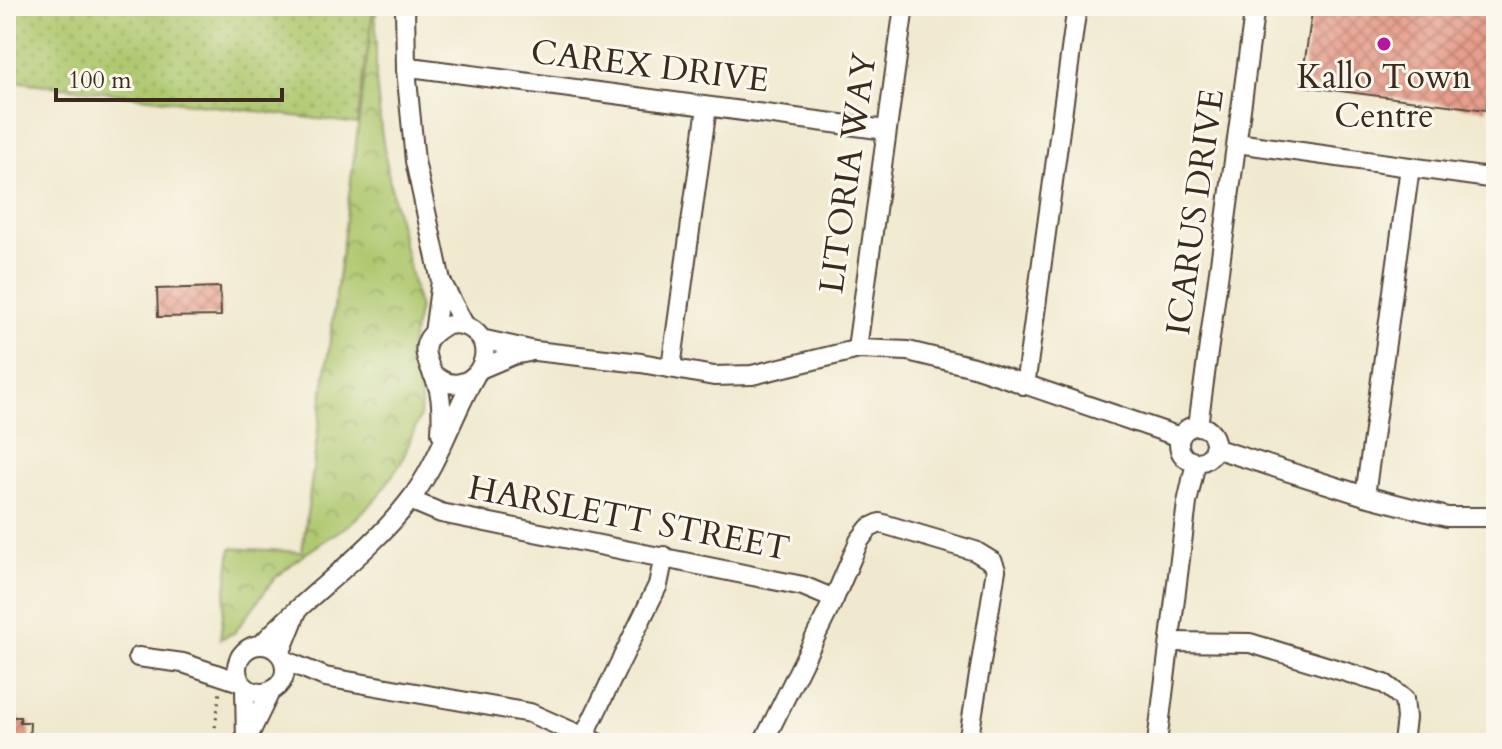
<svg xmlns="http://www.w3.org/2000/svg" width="1502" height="749" viewBox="0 0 1502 749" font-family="Cardo,serif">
	<defs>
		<pattern id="grass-dots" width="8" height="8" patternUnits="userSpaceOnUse" patternTransform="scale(2)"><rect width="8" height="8" fill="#adc76d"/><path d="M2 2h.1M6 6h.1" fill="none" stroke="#8ea259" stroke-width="1.8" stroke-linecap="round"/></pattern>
		<pattern id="park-crowns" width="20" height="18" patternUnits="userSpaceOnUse" patternTransform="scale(2)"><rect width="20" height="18" fill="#adc76d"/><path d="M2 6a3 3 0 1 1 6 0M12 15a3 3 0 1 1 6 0" fill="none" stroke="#8ea259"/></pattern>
		<pattern id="building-cross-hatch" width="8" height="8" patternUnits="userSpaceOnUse" patternTransform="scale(2)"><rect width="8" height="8" fill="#e79e8c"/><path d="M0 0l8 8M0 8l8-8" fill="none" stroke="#bc8172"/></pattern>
	</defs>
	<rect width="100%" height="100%" fill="#fbf7ec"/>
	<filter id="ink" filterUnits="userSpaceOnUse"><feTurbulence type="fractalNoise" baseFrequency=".0125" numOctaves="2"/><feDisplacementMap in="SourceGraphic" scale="16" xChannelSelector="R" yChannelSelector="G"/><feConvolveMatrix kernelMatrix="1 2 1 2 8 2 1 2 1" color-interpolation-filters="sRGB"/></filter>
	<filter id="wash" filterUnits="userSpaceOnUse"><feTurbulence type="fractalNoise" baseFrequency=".006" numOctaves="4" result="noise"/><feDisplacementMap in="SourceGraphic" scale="32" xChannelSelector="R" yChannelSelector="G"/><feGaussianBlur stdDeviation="1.8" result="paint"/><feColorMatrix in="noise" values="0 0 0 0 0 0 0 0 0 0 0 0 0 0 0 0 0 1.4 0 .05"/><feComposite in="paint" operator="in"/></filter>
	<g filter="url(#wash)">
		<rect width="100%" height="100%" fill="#f0e9cf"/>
		<path fill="url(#grass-dots)" stroke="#747846" stroke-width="2" d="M 6,6 L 374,6 L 357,124 L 6,80 Z"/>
		<path fill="url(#park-crowns)" stroke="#747846" stroke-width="2" d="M 374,6 L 376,6 L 376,79 L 381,130 L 390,184 L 419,309 L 408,358 L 421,395 L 420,416 L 401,463 L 375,500 L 351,523 L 302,556 L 275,578 L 234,633 L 220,639 L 231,548 L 302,552 Z"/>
		<g id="blocks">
			<g fill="url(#building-cross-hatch)">
				<path d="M 1313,6 L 1496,6 L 1496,43 L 1486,110 L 1301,86 Z"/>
				<path d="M 220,287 L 221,316 L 158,317 L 157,289 Z"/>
				<path d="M 6,708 L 12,717 L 20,717 L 20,722 L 30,722 L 29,743 L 6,743 Z"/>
			</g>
		</g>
	</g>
	<g filter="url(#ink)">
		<use href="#blocks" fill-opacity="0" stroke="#564739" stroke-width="2"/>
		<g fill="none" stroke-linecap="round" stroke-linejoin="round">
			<defs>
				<g id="minor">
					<path d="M 405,6 L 406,69 L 415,161 L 441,281 L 465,326"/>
					<path d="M 406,69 L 418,68 L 886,130"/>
					<path d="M 1237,143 L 1496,179"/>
					<path d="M 434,333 L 441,281"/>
					<path d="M 481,339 L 535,351 L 641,363 L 714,376 L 752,375 L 859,349 L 908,351 L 974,367 L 1180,437"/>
					<path d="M 859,349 L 858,341 L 904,6"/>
					<path d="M 671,368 L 707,107"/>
					<path d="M 480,369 L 513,355 L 529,352"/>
					<path d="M 432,373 C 469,408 507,347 468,327 C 458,323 447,324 439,329 C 411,347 434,369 439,390 C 442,404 442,419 441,433"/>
					<path d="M 1023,385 L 1026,379 L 1077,6"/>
					<path d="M 1198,426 L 1255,6"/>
					<circle cx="1197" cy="444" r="18"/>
					<path d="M 1214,448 L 1365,496 L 1447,517 L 1496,517"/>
					<path d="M 1365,496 L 1410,167"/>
					<path d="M 410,500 L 441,513 L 803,586 L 834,599"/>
					<path d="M 1171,642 L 1250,643 L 1385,684 L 1404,699 L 1406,718 L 1403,743"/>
					<circle cx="261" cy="669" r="24"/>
					<path d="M 261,645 C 308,594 368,555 410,500 C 438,464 452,416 475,376"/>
					<path d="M 280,654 L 298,609"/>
					<path d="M 138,657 L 183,663 L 240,682"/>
					<path d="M 284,660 L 325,677 L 530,713 L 598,743"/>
					<path d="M 245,687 L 246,743"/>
					<path d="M 584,736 L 658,585 L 664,556"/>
					<path d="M 248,737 L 270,692"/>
					<path d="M 763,743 L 834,599 L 859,541 L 869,528 L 880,523 L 975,551 L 993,562 L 996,570 L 994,582 L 968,743"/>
					<path d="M 1157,743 L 1187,503 L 1196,462"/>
				</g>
			</defs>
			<use href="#minor" stroke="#564739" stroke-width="22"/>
			<path stroke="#564739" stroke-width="3" stroke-dasharray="2 6" stroke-linecap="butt" d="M 213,743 L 220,691"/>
			<use href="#minor" stroke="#fff" stroke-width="18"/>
		</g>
	</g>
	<circle fill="#b5179e" stroke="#fbf7ec" stroke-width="3" cx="1384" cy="44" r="8"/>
	<g text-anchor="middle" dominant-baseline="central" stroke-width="6" stroke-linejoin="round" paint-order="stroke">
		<g font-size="34" fill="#3b2a1e" stroke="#fbf7ec">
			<text transform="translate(650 66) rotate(7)">CAREX DRIVE</text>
			<text transform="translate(848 173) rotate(-82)">LITORIA WAY</text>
			<text transform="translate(1195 212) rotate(-82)">ICARUS DRIVE</text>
			<text transform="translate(629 518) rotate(11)">HARSLETT STREET</text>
		</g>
		<g font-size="34" fill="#3b2a1e" stroke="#fbf7ec">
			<text x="1384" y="77">Kallo Town<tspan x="1384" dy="39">Centre</tspan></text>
		</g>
	</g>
	<rect width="1502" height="749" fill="none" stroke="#fbf7ec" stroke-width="32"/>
	<path d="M56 88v12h226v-12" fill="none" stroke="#3b2a1e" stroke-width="4"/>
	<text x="68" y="88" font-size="24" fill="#3b2a1e" stroke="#fbf7ec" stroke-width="6" paint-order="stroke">100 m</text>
</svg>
